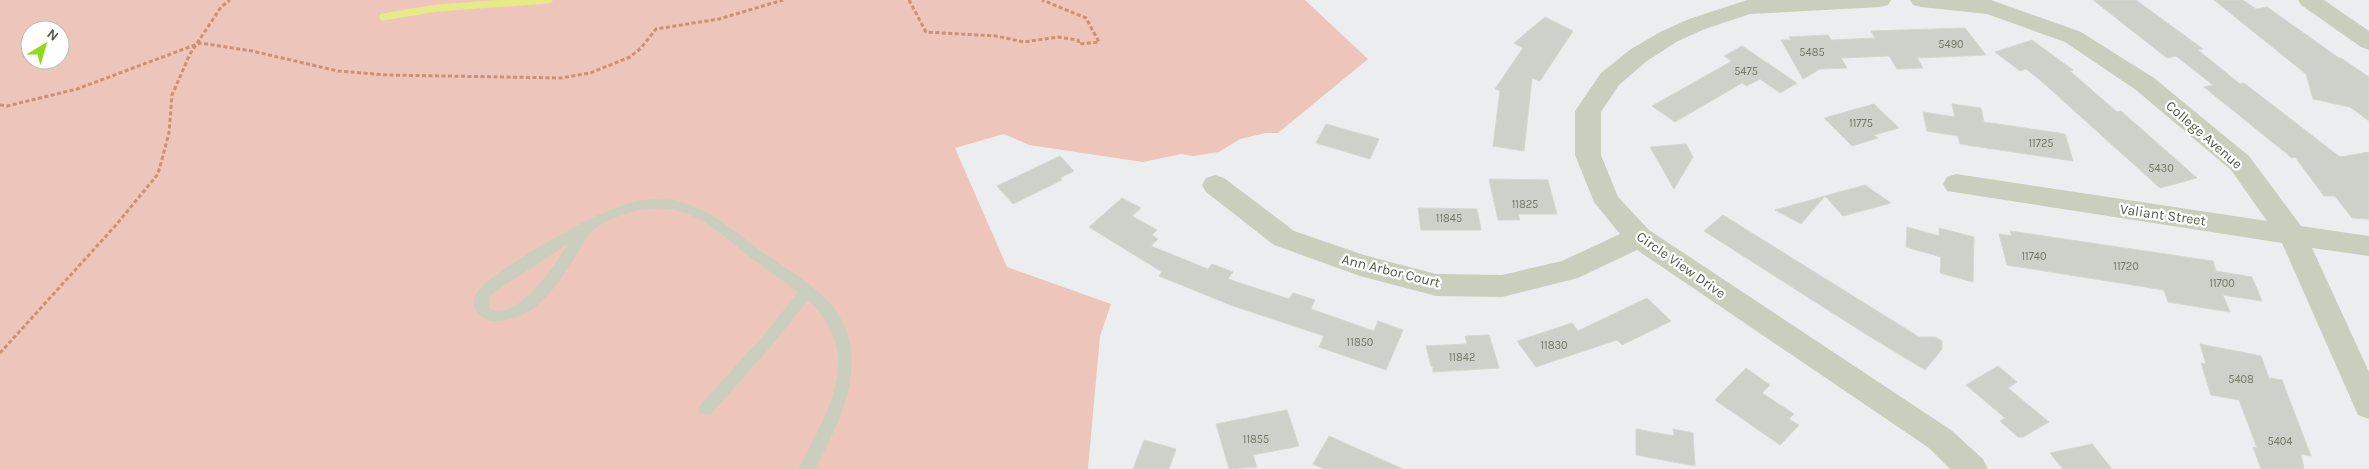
<svg xmlns="http://www.w3.org/2000/svg" width="2369" height="469" viewBox="0 0 2369 469" font-family="Karla,sans-serif">
	<rect width="100%" height="100%" fill="#ecedef"/>
	<path fill="#eec5ba" fill-rule="evenodd" d="M 0,0 L 1305,0 L 1368,59 L 1278,133 L 1266,133 L 1240,139 L 1219,152 L 1193,156 L 1181,154 L 1143,162 L 1029,145 L 1004,134 L 955,148 L 1007,267 L 1111,304 L 1100,336 L 1088,469 L 0,469 ZM 30,30 L 60,30 L 60,60 L 30,60 Z"/>
	<g fill="none" stroke-linecap="round" stroke-linejoin="round">
		<path stroke="#e6eb87" stroke-width="7" d="M 383,17 L 437,8 L 549,0"/>
	</g>
	<g fill="#cdd1c9" stroke="#d4d8d0">
		<path d="M 2093,0 L 2136,0 L 2203,49 L 2198,50 L 2240,84 L 2244,83 L 2340,157 L 2369,152 L 2369,219 L 2352,218 L 2335,196 L 2324,196 L 2295,157 L 2292,158 L 2204,87 L 2213,85 L 2176,56 L 2167,58 Z"/>
		<path d="M 2214,0 L 2243,0 L 2256,9 L 2267,7 L 2339,58 L 2341,58 L 2369,77 L 2369,121 L 2350,107 L 2313,99 L 2306,74 Z"/>
		<path d="M 1545,17 L 1573,31 L 1540,81 L 1532,78 L 1524,151 L 1493,146 L 1500,91 L 1495,89 L 1523,48 L 1514,43 Z"/>
		<path d="M 1965,28 L 1986,55 L 1917,58 L 1923,68 L 1897,69 L 1889,56 L 1841,58 L 1847,68 L 1820,69 L 1803,79 L 1781,40 L 1791,40 L 1789,37 L 1828,35 L 1831,40 L 1875,38 L 1871,31 Z"/>
		<path d="M 2032,40 L 2073,70 L 2070,71 L 2117,112 L 2121,111 L 2197,178 L 2160,188 L 2040,80 L 2026,69 L 2020,71 L 1995,52 Z"/>
		<path d="M 1742,46 L 1797,83 L 1780,93 L 1760,79 L 1747,86 L 1742,83 L 1675,122 L 1652,106 L 1732,61 L 1724,56 Z"/>
		<path d="M 1874,104 L 1899,128 L 1874,135 L 1878,138 L 1852,146 L 1824,118 Z"/>
		<path d="M 1952,104 L 1981,108 L 1984,122 L 2065,134 L 2073,161 L 1960,144 L 1958,136 L 1927,131 L 1923,112 L 1955,117 Z"/>
		<path d="M 1326,124 L 1379,139 L 1370,159 L 1316,143 Z"/>
		<path d="M 1686,144 L 1693,157 L 1674,189 L 1650,147 Z"/>
		<path d="M 1060,156 L 1074,171 L 1060,178 L 1062,180 L 1013,204 L 997,186 Z"/>
		<path d="M 1489,179 L 1548,180 L 1557,214 L 1518,214 L 1520,220 L 1498,220 Z"/>
		<path d="M 1865,185 L 1891,203 L 1843,216 L 1825,196 Z"/>
		<path d="M 1825,196 L 1801,224 L 1775,210 Z"/>
		<path d="M 1122,198 L 1141,208 L 1132,216 L 1157,230 L 1152,235 L 1158,239 L 1151,246 L 1208,269 L 1212,264 L 1233,272 L 1228,279 L 1289,299 L 1293,293 L 1315,300 L 1311,309 L 1374,331 L 1378,321 L 1403,330 L 1386,370 L 1319,347 L 1324,336 L 1233,306 L 1159,276 L 1162,272 L 1089,227 Z"/>
		<path d="M 1418,208 L 1477,209 L 1481,230 L 1421,230 Z"/>
		<path d="M 1723,215 L 1919,337 L 1935,337 L 1942,341 L 1942,349 L 1925,370 L 1864,333 L 1704,231 Z"/>
		<path d="M 1907,227 L 1939,236 L 1939,228 L 1974,237 L 1973,282 L 1940,273 L 1941,257 L 1906,247 Z"/>
		<path d="M 2010,231 L 2213,261 L 2216,271 L 2252,277 L 2262,301 L 2223,295 L 2230,312 L 2168,302 L 2164,290 L 2007,265 L 1999,234 L 2012,236 Z"/>
		<path d="M 1647,298 L 1671,321 L 1622,345 L 1617,340 L 1536,367 L 1517,341 L 1572,323 L 1578,331 Z"/>
		<path d="M 1489,335 L 1499,368 L 1433,372 L 1433,367 L 1431,366 L 1426,346 L 1467,344 L 1465,336 Z"/>
		<path d="M 2200,344 L 2261,356 L 2269,378 L 2282,380 L 2311,456 L 2301,454 L 2304,469 L 2261,469 L 2253,447 L 2257,448 L 2239,400 L 2211,395 L 2201,363 L 2206,364 Z"/>
		<path d="M 1998,366 L 2017,382 L 2008,388 L 2049,422 L 2023,437 L 2018,437 L 2000,421 L 2005,418 L 1966,385 Z"/>
		<path d="M 1746,368 L 1770,385 L 1762,393 L 1794,414 L 1789,419 L 1799,425 L 1780,445 L 1715,400 Z"/>
		<path d="M 1287,410 L 1299,446 L 1253,455 L 1257,467 L 1229,469 L 1216,424 Z"/>
		<path d="M 1636,429 L 1674,436 L 1673,429 L 1693,433 L 1695,466 L 1636,455 Z"/>
		<path d="M 1329,436 L 1403,469 L 1324,469 L 1313,464 Z"/>
		<path d="M 1144,440 L 1176,449 L 1169,469 L 1133,469 Z"/>
		<path d="M 2092,444 L 2112,469 L 2063,469 L 2050,453 Z"/>
	</g>
	<g fill="none" stroke-linecap="round" stroke-linejoin="round">
		<g stroke="#cb9172" stroke-width="3" stroke-dasharray="4 2.5" stroke-linecap="butt">
			<path d="M 909,0 L 926,32 L 996,36 L 1024,42 L 1058,37 L 1078,40 L 1079,44 L 1099,42 L 1086,18 L 1042,0"/>
			<path d="M 0,105 L 7,106 L 77,89 L 200,43 L 252,51 L 338,71 L 387,75 L 561,78 L 590,73 L 630,57 L 641,48 L 656,29 L 719,19 L 783,0"/>
			<path d="M 0,353 L 116,225 L 158,174 L 169,133 L 172,95 L 190,54 L 221,7 L 230,0"/>
		</g>
		<path fill="#cacfbd" fill-rule="evenodd" d="M 660,199 C 701,200 728,227 760,250 C 782,266 807,280 827,300 C 875,350 843,417 815,469 L 799,469 C 827,411 866,355 808,300 L 774,343 L 711,414 L 706,415 L 701,414 L 698,409 L 701,404 L 764,335 L 798,292 C 782,279 765,269 749,256 C 727,240 706,218 679,211 C 651,204 616,213 593,230 C 587,235 582,245 578,252 C 561,279 541,314 506,320 C 498,322 488,322 481,316 C 473,311 472,300 477,292 C 492,270 588,218 615,208 C 630,202 644,199 660,199 ZM 568,244 C 557,262 516,326 489,307 L 489,298 L 496,291 Z"/>
		<g fill="#cacfbd" fill-rule="evenodd">
			<path d="M 1747,0 L 1891,0 L 1888,5 L 1880,7 L 1750,14 L 1705,29 L 1678,41 L 1647,61 L 1619,85 L 1601,112 L 1601,155 L 1618,197 L 1649,230 L 1951,430 L 1983,459 L 1988,469 L 1950,469 L 1929,448 L 1637,250 L 1578,278 L 1502,297 L 1436,296 L 1360,276 L 1274,245 L 1206,192 L 1202,185 L 1206,178 L 1215,175 L 1224,178 L 1294,231 L 1364,255 L 1436,274 L 1502,275 L 1562,261 L 1620,234 L 1594,202 L 1575,155 L 1575,111 L 1601,73 L 1631,49 L 1662,31 L 1689,19 Z"/>
			<path d="M 1910,0 L 1991,0 L 2081,32 L 2154,78 L 2249,156 L 2301,226 L 2369,236 L 2369,256 L 2312,248 L 2369,372 L 2369,419 L 2358,415 L 2354,406 L 2282,243 L 1947,191 L 1943,184 L 1947,177 L 1956,174 L 2267,221 L 2231,170 L 2136,90 L 2065,42 L 1987,14 L 1921,7 L 1913,5 Z"/>
			<path d="M 2298,0 L 2324,0 L 2369,31 L 2369,50 L 2361,47 L 2301,5 Z"/>
		</g>
	</g>
	<g text-anchor="middle" dominant-baseline="central" stroke-width="4.5" stroke-linejoin="round" paint-order="stroke">
		<g font-size="11" fill="#727866">
			<text x="1951" y="44">5490</text>
			<text x="1812" y="52">5485</text>
			<text x="1746" y="71">5475</text>
			<text x="1861" y="123">11775</text>
			<text x="2041" y="143">11725</text>
			<text x="2161" y="168">5430</text>
			<text x="1525" y="204">11825</text>
			<text x="1449" y="218">11845</text>
			<text x="2034" y="256">11740</text>
			<text x="2126" y="266">11720</text>
			<text x="2222" y="283">11700</text>
			<text x="1360" y="342">11850</text>
			<text x="1554" y="345">11830</text>
			<text x="1462" y="357">11842</text>
			<text x="2241" y="379">5408</text>
			<text x="1256" y="439">11855</text>
			<text x="2280" y="441">5404</text>
		</g>
		<g font-size="14" fill="#535a45" stroke="#fff">
			<text transform="translate(2204 135) rotate(41)">College Avenue</text>
			<text transform="translate(2163 215) rotate(8)">Valiant Street</text>
			<text transform="translate(1681 265) rotate(35)">Circle View Drive</text>
			<text transform="translate(1391 271) rotate(14)">Ann Arbor Court</text>
		</g>
	</g>
	<g transform="translate(45 45) rotate(38)"><circle r="24" fill="#ffffff" stroke="#babdb5"/>
	<path d="M0-4L9 19L0 12L-9 19Z" fill="#8edc19"/>
	<text y="-8" font-size="14" font-weight="bold" text-anchor="middle" fill="#535a45">N</text>
	</g>
</svg>
